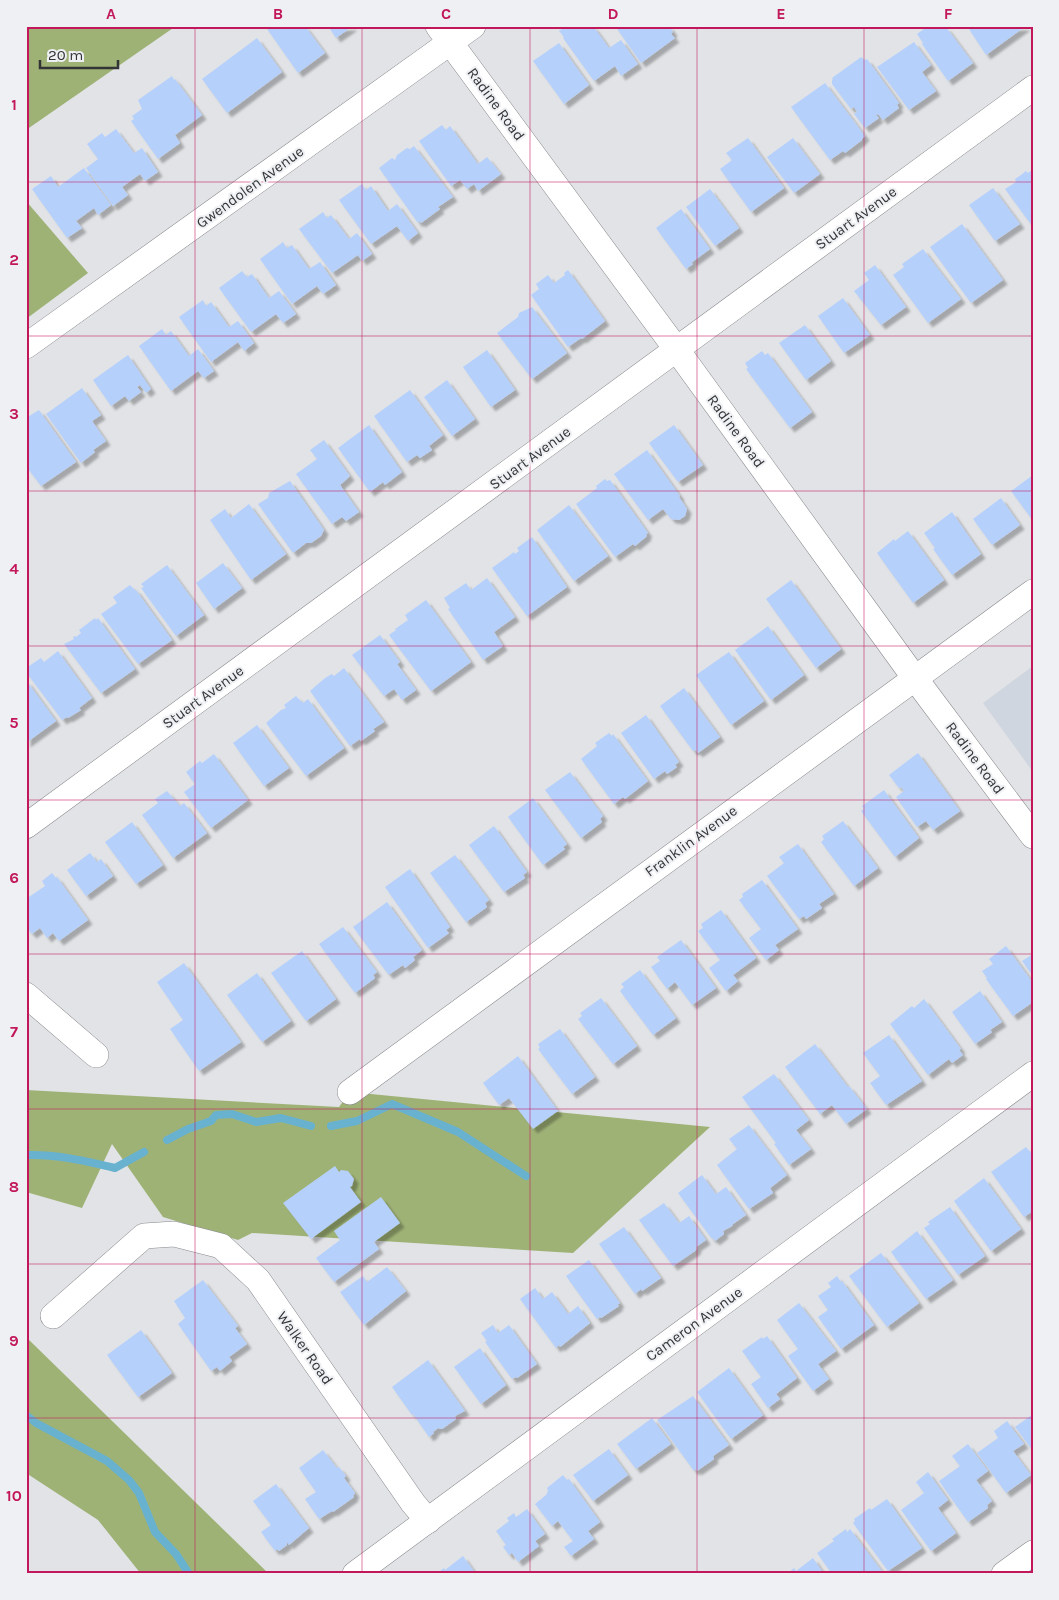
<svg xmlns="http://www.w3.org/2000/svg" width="1059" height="1600" viewBox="0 0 1059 1600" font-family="Karla,sans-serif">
	<defs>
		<filter id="shadow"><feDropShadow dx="4.5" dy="4.5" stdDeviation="1" flood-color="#0004"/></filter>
	</defs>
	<rect width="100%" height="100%" fill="#e1e3e6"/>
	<path fill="#d0d6e0" d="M 1033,666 L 1033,772 L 983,703 Z"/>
	<g fill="#9fb276">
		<path d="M 26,26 L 176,26 L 26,130 Z"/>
		<path d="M 26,201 L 88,273 L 26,319 Z"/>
		<path d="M 26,1090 L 339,1107 L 350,1092 L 710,1127 L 573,1253 L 252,1233 L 238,1240 L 163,1217 L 112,1144 L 82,1208 L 26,1192 Z"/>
		<path d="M 26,1337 L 269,1574 L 141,1574 L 98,1520 L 26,1473 Z"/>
	</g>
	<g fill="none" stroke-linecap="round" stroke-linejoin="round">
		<g stroke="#68b2cf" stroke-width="8">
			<path d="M 331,1126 L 357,1121 L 392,1104 L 458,1132 L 526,1176"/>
			<path d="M 167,1140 L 188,1129 L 211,1121 L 216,1115 L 232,1114 L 256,1122 L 281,1118 L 311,1126"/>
			<path d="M 26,1155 C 57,1154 85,1161 115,1168 L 144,1152"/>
			<path d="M 26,1415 L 36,1423 L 107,1461 L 129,1480 L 139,1493 L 155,1532 L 176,1554 L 189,1574"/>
		</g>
	</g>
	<g fill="#b6d0fc" filter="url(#shadow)">
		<path d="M 265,26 L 305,26 L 325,53 L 298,73 Z"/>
		<path d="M 328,26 L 353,26 L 336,38 Z"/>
		<path d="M 566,26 L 593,26 L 609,48 L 621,40 L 638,64 L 621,76 L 615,66 L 594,81 L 563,38 L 564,37 L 559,31 Z"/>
		<path d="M 615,26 L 669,26 L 673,32 L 671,34 L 675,38 L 641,63 Z"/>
		<path d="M 928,26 L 941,26 L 943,29 L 946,27 L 973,63 L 948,81 L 922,44 L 923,43 L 917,34 Z"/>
		<path d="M 967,26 L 1026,26 L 986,55 Z"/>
		<path d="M 257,38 L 282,72 L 227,113 L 202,79 Z"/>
		<path d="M 914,42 L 931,65 L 922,72 L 936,91 L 909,110 L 877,67 Z"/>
		<path d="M 559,43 L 589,85 L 564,104 L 533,61 Z"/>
		<path d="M 861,57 L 865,60 L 867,59 L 899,103 L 897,105 L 899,108 L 883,120 L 878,114 L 876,115 L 879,118 L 865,128 L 854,114 L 857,112 L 854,107 L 851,109 L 832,84 L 832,80 L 833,79 L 832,78 Z"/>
		<path d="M 172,76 L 174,80 L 175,79 L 202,115 L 175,135 L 180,143 L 158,159 L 131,121 L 134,119 L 132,116 L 142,109 L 138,100 Z"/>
		<path d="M 825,83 L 865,136 L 862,139 L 862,140 L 845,153 L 843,151 L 830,160 L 791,107 Z"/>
		<path d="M 442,125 L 446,130 L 450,126 L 478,164 L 487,157 L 501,174 L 478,191 L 474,184 L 467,189 L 460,180 L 451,186 L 419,141 Z"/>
		<path d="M 116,129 L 134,153 L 142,148 L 158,172 L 145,181 L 140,174 L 122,187 L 128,195 L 113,206 L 86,168 L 98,159 L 87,144 L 102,133 L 105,137 Z"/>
		<path d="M 748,138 L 784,188 L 751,212 L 720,169 L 732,160 L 726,153 Z"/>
		<path d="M 793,138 L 820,174 L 794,193 L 767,157 Z"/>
		<path d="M 414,146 L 453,197 L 438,207 L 440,209 L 421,223 L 419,221 L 418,223 L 379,168 L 392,158 L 395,160 L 397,155 L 407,148 L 410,149 Z"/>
		<path d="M 84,168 L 111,205 L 98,215 L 94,208 L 76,221 L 82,228 L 67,238 L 32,189 L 51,176 L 58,187 Z"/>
		<path d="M 1033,169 L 1033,227 L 1005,189 L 1016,182 L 1015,179 L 1021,175 L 1026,171 L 1028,173 Z"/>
		<path d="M 362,184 L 366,190 L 371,186 L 388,211 L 397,204 L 418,233 L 408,241 L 397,226 L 371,244 L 339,200 Z"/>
		<path d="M 993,188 L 1020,224 L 995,241 L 969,205 Z"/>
		<path d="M 710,189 L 739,228 L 715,246 L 686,207 Z"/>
		<path d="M 681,209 L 710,249 L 691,263 L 693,264 L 686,269 L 656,228 Z"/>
		<path d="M 323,212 L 327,218 L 331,215 L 349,239 L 357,233 L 372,254 L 362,261 L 358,255 L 332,273 L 299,229 Z"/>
		<path d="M 962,224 L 1003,280 L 971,303 L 930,247 Z"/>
		<path d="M 283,242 L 287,248 L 292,245 L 309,269 L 320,262 L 336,285 L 323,294 L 317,286 L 292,304 L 260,259 Z"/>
		<path d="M 923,249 L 961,299 L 928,323 L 893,275 L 904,267 L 902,264 Z"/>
		<path d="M 875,265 L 906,307 L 881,325 L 854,291 L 869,280 L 864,273 Z"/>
		<path d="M 568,270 L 605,321 L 582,339 L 581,338 L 568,347 L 531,295 L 539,289 L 536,284 L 548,275 L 554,283 L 565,275 L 564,273 Z"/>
		<path d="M 242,271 L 247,277 L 252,274 L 269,298 L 279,291 L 296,314 L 283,323 L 276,314 L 251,332 L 219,288 Z"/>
		<path d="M 843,298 L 870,335 L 844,353 L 818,316 Z"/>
		<path d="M 203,300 L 206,306 L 211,302 L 229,327 L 238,321 L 254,343 L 244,351 L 238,342 L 211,362 L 179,317 Z"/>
		<path d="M 532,307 L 567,353 L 532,379 L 497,333 L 518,317 L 519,313 Z"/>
		<path d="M 805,325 L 831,361 L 806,380 L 779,343 Z"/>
		<path d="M 162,329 L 166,335 L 171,331 L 189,356 L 198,349 L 214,371 L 204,378 L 198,371 L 171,391 L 139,346 Z"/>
		<path d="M 487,350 L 515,390 L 491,407 L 463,367 Z"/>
		<path d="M 762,351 L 765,355 L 768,353 L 812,412 L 790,428 L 746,369 L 748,368 L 745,363 Z"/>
		<path d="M 128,355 L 151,389 L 146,393 L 140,385 L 137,387 L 141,392 L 129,401 L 125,396 L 111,406 L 93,380 Z"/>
		<path d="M 447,380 L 475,419 L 452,436 L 424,397 Z"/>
		<path d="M 82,388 L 101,415 L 92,421 L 106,441 L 93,450 L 95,452 L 81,463 L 46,414 Z"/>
		<path d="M 410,390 L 443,435 L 429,446 L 432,450 L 420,458 L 417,455 L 407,462 L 374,416 Z"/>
		<path d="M 39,410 L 76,462 L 41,486 L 26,466 L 26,418 Z"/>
		<path d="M 369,425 L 402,472 L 385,485 L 383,482 L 370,492 L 338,448 Z"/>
		<path d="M 674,425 L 703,465 L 678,482 L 649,443 Z"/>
		<path d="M 324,440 L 350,476 L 340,485 L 359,512 L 346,521 L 342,517 L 332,524 L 296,474 L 317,459 L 310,450 Z"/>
		<path d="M 647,450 L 680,496 L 679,497 L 687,509 L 685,516 L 679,520 L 671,519 L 663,509 L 648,520 L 614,474 Z"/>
		<path d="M 1033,475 L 1033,517 L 1031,518 L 1011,491 Z"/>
		<path d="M 605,479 L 607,481 L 610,480 L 648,533 L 646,534 L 647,536 L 635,546 L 633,544 L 615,557 L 576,504 L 597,488 L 596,486 Z"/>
		<path d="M 290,481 L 324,530 L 321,536 L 311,543 L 306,543 L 293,553 L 258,504 L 268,498 L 269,493 Z"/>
		<path d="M 1001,498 L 1020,525 L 992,545 L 973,519 Z"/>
		<path d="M 249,504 L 286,554 L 251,580 L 210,520 L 225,509 L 231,518 Z"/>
		<path d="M 569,505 L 608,556 L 574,581 L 537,530 Z"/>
		<path d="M 952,512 L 981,554 L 952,575 L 933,549 L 935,548 L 924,533 Z"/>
		<path d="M 908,531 L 944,580 L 913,603 L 877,553 L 894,539 L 895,541 Z"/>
		<path d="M 532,537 L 567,587 L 527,616 L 492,568 L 514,552 L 515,554 L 519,551 L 517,548 Z"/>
		<path d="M 223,563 L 242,588 L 214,609 L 196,583 Z"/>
		<path d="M 167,565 L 204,615 L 176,636 L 141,588 L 144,587 L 141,584 Z"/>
		<path d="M 487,578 L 515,617 L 494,632 L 503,646 L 483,660 L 448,609 L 450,608 L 444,598 L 466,583 L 471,590 Z"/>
		<path d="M 791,580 L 841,649 L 816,668 L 766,599 Z"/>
		<path d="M 130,585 L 135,590 L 136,590 L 172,640 L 138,664 L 101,614 L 117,603 L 113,597 Z"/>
		<path d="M 426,600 L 471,662 L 431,691 L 389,635 L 396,630 L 395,629 L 408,620 L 405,615 Z"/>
		<path d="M 95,618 L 96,620 L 98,618 L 135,669 L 101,693 L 64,644 L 74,639 L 73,637 L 75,636 L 76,637 L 81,633 L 79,630 Z"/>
		<path d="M 768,626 L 804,675 L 771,700 L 735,650 Z"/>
		<path d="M 380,635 L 400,662 L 397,664 L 416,690 L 402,700 L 394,689 L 384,696 L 352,655 Z"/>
		<path d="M 58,651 L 92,698 L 79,708 L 81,710 L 68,718 L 67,717 L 62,720 L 26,672 L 26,668 L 41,658 L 44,662 Z"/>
		<path d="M 729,652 L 764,701 L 731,725 L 696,675 Z"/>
		<path d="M 344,668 L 384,722 L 373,729 L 375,731 L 361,741 L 360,739 L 350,746 L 310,691 L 325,678 L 332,674 L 334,676 Z"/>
		<path d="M 26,680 L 56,721 L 26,743 Z"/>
		<path d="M 684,688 L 720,737 L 698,753 L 696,750 L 693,751 L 660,706 Z"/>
		<path d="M 296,696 L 303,703 L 308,699 L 344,748 L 306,776 L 266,723 L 281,710 L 286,708 L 284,705 Z"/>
		<path d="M 646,715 L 679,762 L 675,765 L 677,767 L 667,774 L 665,771 L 654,779 L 621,733 Z"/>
		<path d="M 257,725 L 289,768 L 264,786 L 233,743 Z"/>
		<path d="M 609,733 L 612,736 L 613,734 L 648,781 L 625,799 L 623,797 L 614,804 L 581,759 L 597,746 L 595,743 Z"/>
		<path d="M 918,753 L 960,811 L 933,830 L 926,821 L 917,827 L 896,797 L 904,791 L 901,787 L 899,788 L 889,775 Z"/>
		<path d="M 214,754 L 248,800 L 211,828 L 184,792 L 195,784 L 186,772 L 200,761 L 202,763 Z"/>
		<path d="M 570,772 L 603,816 L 600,819 L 602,822 L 581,838 L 545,790 Z"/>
		<path d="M 884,790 L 919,838 L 895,857 L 861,811 L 864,809 L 862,806 Z"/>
		<path d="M 167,791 L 180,806 L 184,803 L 207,833 L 173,858 L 142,815 L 158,803 L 155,799 Z"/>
		<path d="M 533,798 L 567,844 L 563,847 L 565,849 L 543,865 L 508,817 Z"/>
		<path d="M 843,821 L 878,868 L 854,886 L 821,842 L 824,839 L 822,836 Z"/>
		<path d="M 132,822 L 163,865 L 136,884 L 105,842 Z"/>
		<path d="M 494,826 L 527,872 L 523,875 L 525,878 L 504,892 L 469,845 Z"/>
		<path d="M 798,844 L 834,894 L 819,904 L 822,908 L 806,919 L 804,916 L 799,919 L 767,876 L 784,863 L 779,857 Z"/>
		<path d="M 90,853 L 97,862 L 101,859 L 113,876 L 86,896 L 67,870 Z"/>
		<path d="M 455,855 L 489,900 L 485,903 L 487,907 L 466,922 L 430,873 Z"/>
		<path d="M 410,869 L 450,927 L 446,930 L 449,933 L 428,948 L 385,887 Z"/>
		<path d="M 52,873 L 56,878 L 57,877 L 88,920 L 59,941 L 53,933 L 47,938 L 40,928 L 32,934 L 26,927 L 26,899 L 45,886 L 42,881 Z"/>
		<path d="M 762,880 L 798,929 L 775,945 L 779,950 L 766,960 L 749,938 L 761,929 L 739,900 L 743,897 L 742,894 Z"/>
		<path d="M 387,902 L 422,950 L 413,957 L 415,960 L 405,968 L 403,965 L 390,974 L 388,974 L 353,927 Z"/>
		<path d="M 721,910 L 756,958 L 733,975 L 738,981 L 726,991 L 709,968 L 720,960 L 698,931 L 703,928 L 701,924 Z"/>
		<path d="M 343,927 L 377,972 L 373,975 L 375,978 L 355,993 L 319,944 Z"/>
		<path d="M 681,940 L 716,988 L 692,1005 L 675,982 L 667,989 L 651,967 L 660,961 L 657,957 Z"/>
		<path d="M 1006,946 L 1033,983 L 1033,1002 L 1013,1016 L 986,979 L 987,978 L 982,971 L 993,964 L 989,959 Z"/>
		<path d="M 302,951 L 336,999 L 306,1021 L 271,973 Z"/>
		<path d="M 1033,954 L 1033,976 L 1022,961 Z"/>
		<path d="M 184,963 L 241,1042 L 199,1071 L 170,1029 L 183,1020 L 157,982 Z"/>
		<path d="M 640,970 L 676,1018 L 653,1035 L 620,991 L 624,987 L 621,984 Z"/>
		<path d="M 257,973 L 291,1021 L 262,1042 L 227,995 Z"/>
		<path d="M 980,991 L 1002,1022 L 990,1030 L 992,1032 L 975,1044 L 952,1012 Z"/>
		<path d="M 601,998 L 637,1046 L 613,1064 L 578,1019 L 582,1016 L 580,1013 Z"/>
		<path d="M 924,999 L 961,1049 L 959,1050 L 963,1055 L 952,1063 L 949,1059 L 928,1075 L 890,1024 L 912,1006 L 914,1008 Z"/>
		<path d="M 560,1029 L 595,1077 L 572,1094 L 538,1049 L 540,1048 L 538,1044 Z"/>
		<path d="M 889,1035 L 922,1081 L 886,1105 L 870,1083 L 880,1076 L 863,1053 Z"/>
		<path d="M 815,1044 L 848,1087 L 849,1086 L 867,1109 L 846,1124 L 832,1105 L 820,1114 L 785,1067 Z"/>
		<path d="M 518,1056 L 558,1111 L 533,1129 L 509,1098 L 499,1105 L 483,1083 Z"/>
		<path d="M 774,1074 L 809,1120 L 796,1130 L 811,1149 L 789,1165 L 774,1144 L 776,1143 L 742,1097 Z"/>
		<path d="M 749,1125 L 787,1175 L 770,1188 L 773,1193 L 749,1209 L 717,1165 L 737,1149 L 729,1139 Z"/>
		<path d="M 1026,1147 L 1033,1155 L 1033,1211 L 1024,1217 L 991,1172 Z"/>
		<path d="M 335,1166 L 339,1172 L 341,1170 L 348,1171 L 354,1179 L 352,1186 L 350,1187 L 361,1202 L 311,1239 L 283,1203 Z"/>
		<path d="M 702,1175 L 716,1194 L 726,1187 L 746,1215 L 733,1224 L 732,1226 L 723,1231 L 724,1234 L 715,1241 L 713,1238 L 712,1239 L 678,1193 Z"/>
		<path d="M 984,1178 L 1021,1229 L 991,1251 L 954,1201 Z"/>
		<path d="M 381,1197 L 400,1223 L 374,1242 L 379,1249 L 334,1282 L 316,1258 L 340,1240 L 334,1231 Z"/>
		<path d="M 664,1203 L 679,1223 L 689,1216 L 706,1240 L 696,1247 L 697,1248 L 695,1251 L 673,1266 L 639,1220 Z"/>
		<path d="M 950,1207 L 985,1256 L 958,1275 L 924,1228 L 930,1224 L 928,1222 Z"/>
		<path d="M 624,1227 L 661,1278 L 642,1291 L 641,1289 L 635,1294 L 599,1244 Z"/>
		<path d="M 917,1231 L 953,1280 L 926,1299 L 891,1252 Z"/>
		<path d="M 881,1253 L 919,1303 L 887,1327 L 849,1276 Z"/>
		<path d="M 589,1260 L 620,1303 L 617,1305 L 619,1306 L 601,1318 L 600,1317 L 597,1319 L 566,1276 Z"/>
		<path d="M 387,1267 L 406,1291 L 364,1325 L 340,1292 L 363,1276 L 367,1282 Z"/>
		<path d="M 837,1276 L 841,1282 L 842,1281 L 874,1325 L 841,1349 L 818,1317 L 828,1310 L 818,1296 L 831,1287 L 828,1283 Z"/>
		<path d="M 203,1280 L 238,1326 L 235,1328 L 247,1344 L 229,1357 L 232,1361 L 220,1371 L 217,1367 L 211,1371 L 178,1324 L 185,1318 L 174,1301 Z"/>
		<path d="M 535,1288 L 543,1299 L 552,1292 L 568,1314 L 578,1306 L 590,1323 L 560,1347 L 559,1345 L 556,1348 L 520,1299 Z"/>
		<path d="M 799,1303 L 836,1351 L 818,1364 L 829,1379 L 813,1391 L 788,1356 L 798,1349 L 777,1320 Z"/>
		<path d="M 493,1325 L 498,1333 L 509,1325 L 537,1364 L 517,1378 L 516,1377 L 512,1379 L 485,1342 L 487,1341 L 481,1333 Z"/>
		<path d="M 141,1330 L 172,1373 L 138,1397 L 107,1355 Z"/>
		<path d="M 767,1336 L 797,1378 L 776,1394 L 780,1399 L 768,1408 L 751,1384 L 761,1377 L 742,1351 L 762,1337 L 763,1339 Z"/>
		<path d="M 480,1348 L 506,1385 L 481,1404 L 454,1367 Z"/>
		<path d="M 428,1360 L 465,1411 L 455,1416 L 456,1419 L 442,1429 L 438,1428 L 433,1432 L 434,1433 L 429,1437 L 413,1414 L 412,1415 L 392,1387 Z"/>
		<path d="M 729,1368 L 763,1415 L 731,1439 L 697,1392 Z"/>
		<path d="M 693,1396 L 729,1445 L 713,1456 L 714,1459 L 697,1471 L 696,1469 L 694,1471 L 657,1420 Z"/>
		<path d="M 1033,1414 L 1033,1451 L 1015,1427 Z"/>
		<path d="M 652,1418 L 671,1444 L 636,1469 L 617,1444 Z"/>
		<path d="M 1007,1421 L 1024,1444 L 1013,1451 L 1031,1475 L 1006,1493 L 977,1453 L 998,1438 L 994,1431 Z"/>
		<path d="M 968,1444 L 988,1471 L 976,1480 L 992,1501 L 987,1505 L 988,1508 L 968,1522 L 939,1481 L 960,1466 L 952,1456 Z"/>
		<path d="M 609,1449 L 628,1475 L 593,1501 L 573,1475 Z"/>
		<path d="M 323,1450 L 337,1468 L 339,1467 L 346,1476 L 344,1478 L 355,1493 L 353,1496 L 354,1497 L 333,1512 L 332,1511 L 319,1519 L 305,1499 L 316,1492 L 299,1468 Z"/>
		<path d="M 928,1472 L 948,1500 L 938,1508 L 956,1533 L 931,1551 L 901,1510 L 924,1493 L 916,1482 Z"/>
		<path d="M 563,1475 L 567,1480 L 569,1479 L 600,1522 L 588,1531 L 594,1539 L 571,1556 L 564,1547 L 573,1541 L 558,1521 L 552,1526 L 535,1504 L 546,1495 L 548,1491 L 547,1488 Z"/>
		<path d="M 276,1484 L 309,1528 L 289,1545 L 287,1542 L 287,1545 L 279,1551 L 277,1549 L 275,1551 L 261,1532 L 271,1525 L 253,1501 Z"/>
		<path d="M 887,1499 L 922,1548 L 888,1571 L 853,1523 L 855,1521 L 854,1519 L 870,1508 L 871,1510 Z"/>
		<path d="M 527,1509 L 545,1534 L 535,1541 L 539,1546 L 518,1562 L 512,1553 L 509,1555 L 503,1547 L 506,1545 L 496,1531 L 509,1521 L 507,1518 L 514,1513 L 516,1517 Z"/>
		<path d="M 846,1529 L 847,1532 L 850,1529 L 884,1574 L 832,1574 L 817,1553 L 834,1541 L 832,1539 Z"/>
		<path d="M 463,1556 L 476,1574 L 436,1574 L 444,1568 L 445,1570 Z"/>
		<path d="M 813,1558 L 824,1574 L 787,1574 L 794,1568 L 796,1571 Z"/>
	</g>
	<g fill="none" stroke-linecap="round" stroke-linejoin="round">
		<defs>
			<g id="minor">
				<path d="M 438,26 L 677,350 L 914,677 L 1033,836"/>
				<path d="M 26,346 L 473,26"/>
				<path d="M 26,826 L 1033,88"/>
				<path d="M 26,995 L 96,1055"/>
				<path d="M 350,1092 L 1033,592"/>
				<path d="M 53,1316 L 144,1236 L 174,1234 L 221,1246 L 258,1280 L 413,1503 L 428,1521"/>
				<path d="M 355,1574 L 1033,1074"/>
				<path d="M 1004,1574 L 1033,1553"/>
			</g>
		</defs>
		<use href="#minor" stroke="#898a8e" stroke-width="26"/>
		<use href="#minor" stroke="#fff" stroke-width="25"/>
	</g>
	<path fill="none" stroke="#c2185b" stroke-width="1" stroke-opacity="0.55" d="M 195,26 L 195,1574M 362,26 L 362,1574M 530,26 L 530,1574M 697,26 L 697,1574M 864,26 L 864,1574M 26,182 L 1033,182M 26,336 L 1033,336M 26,491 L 1033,491M 26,646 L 1033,646M 26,800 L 1033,800M 26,954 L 1033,954M 26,1109 L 1033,1109M 26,1264 L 1033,1264M 26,1418 L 1033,1418"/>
	<g text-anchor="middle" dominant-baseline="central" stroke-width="4" stroke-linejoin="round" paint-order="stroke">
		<g font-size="15" fill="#333435" stroke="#eef0f3">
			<text transform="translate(496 104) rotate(54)">Radine Road</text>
			<text transform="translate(250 187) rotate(-36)">Gwendolen Avenue</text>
			<text transform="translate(856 218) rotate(-36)">Stuart Avenue</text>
			<text transform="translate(736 431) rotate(54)">Radine Road</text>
			<text transform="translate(530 458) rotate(-36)">Stuart Avenue</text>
			<text transform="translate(203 697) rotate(-36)">Stuart Avenue</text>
			<text transform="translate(975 758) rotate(53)">Radine Road</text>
			<text transform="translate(691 841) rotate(-36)">Franklin Avenue</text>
			<text transform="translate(694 1324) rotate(-36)">Cameron Avenue</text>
			<text transform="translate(305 1348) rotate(55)">Walker Road</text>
		</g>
	</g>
	<rect width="1059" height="1600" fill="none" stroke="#eef0f3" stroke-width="55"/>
	<path d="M40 60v8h78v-8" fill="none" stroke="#333435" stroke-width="2.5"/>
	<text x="48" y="60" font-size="15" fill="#333435" stroke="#eef0f3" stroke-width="4" paint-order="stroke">20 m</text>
	<rect x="28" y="28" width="1004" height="1544" fill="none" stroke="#c2185b" stroke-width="2"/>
	<g font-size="16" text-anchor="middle" font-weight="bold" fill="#c2185b">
		<text x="111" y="19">A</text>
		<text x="278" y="19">B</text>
		<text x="446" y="19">C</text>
		<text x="613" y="19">D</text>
		<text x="781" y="19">E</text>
		<text x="948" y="19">F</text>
		<text x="14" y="110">1</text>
		<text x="14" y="265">2</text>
		<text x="14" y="419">3</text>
		<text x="14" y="574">4</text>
		<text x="14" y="728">5</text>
		<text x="14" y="883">6</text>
		<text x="14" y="1037">7</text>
		<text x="14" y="1192">8</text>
		<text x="14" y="1346">9</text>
		<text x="14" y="1501">10</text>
	</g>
</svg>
